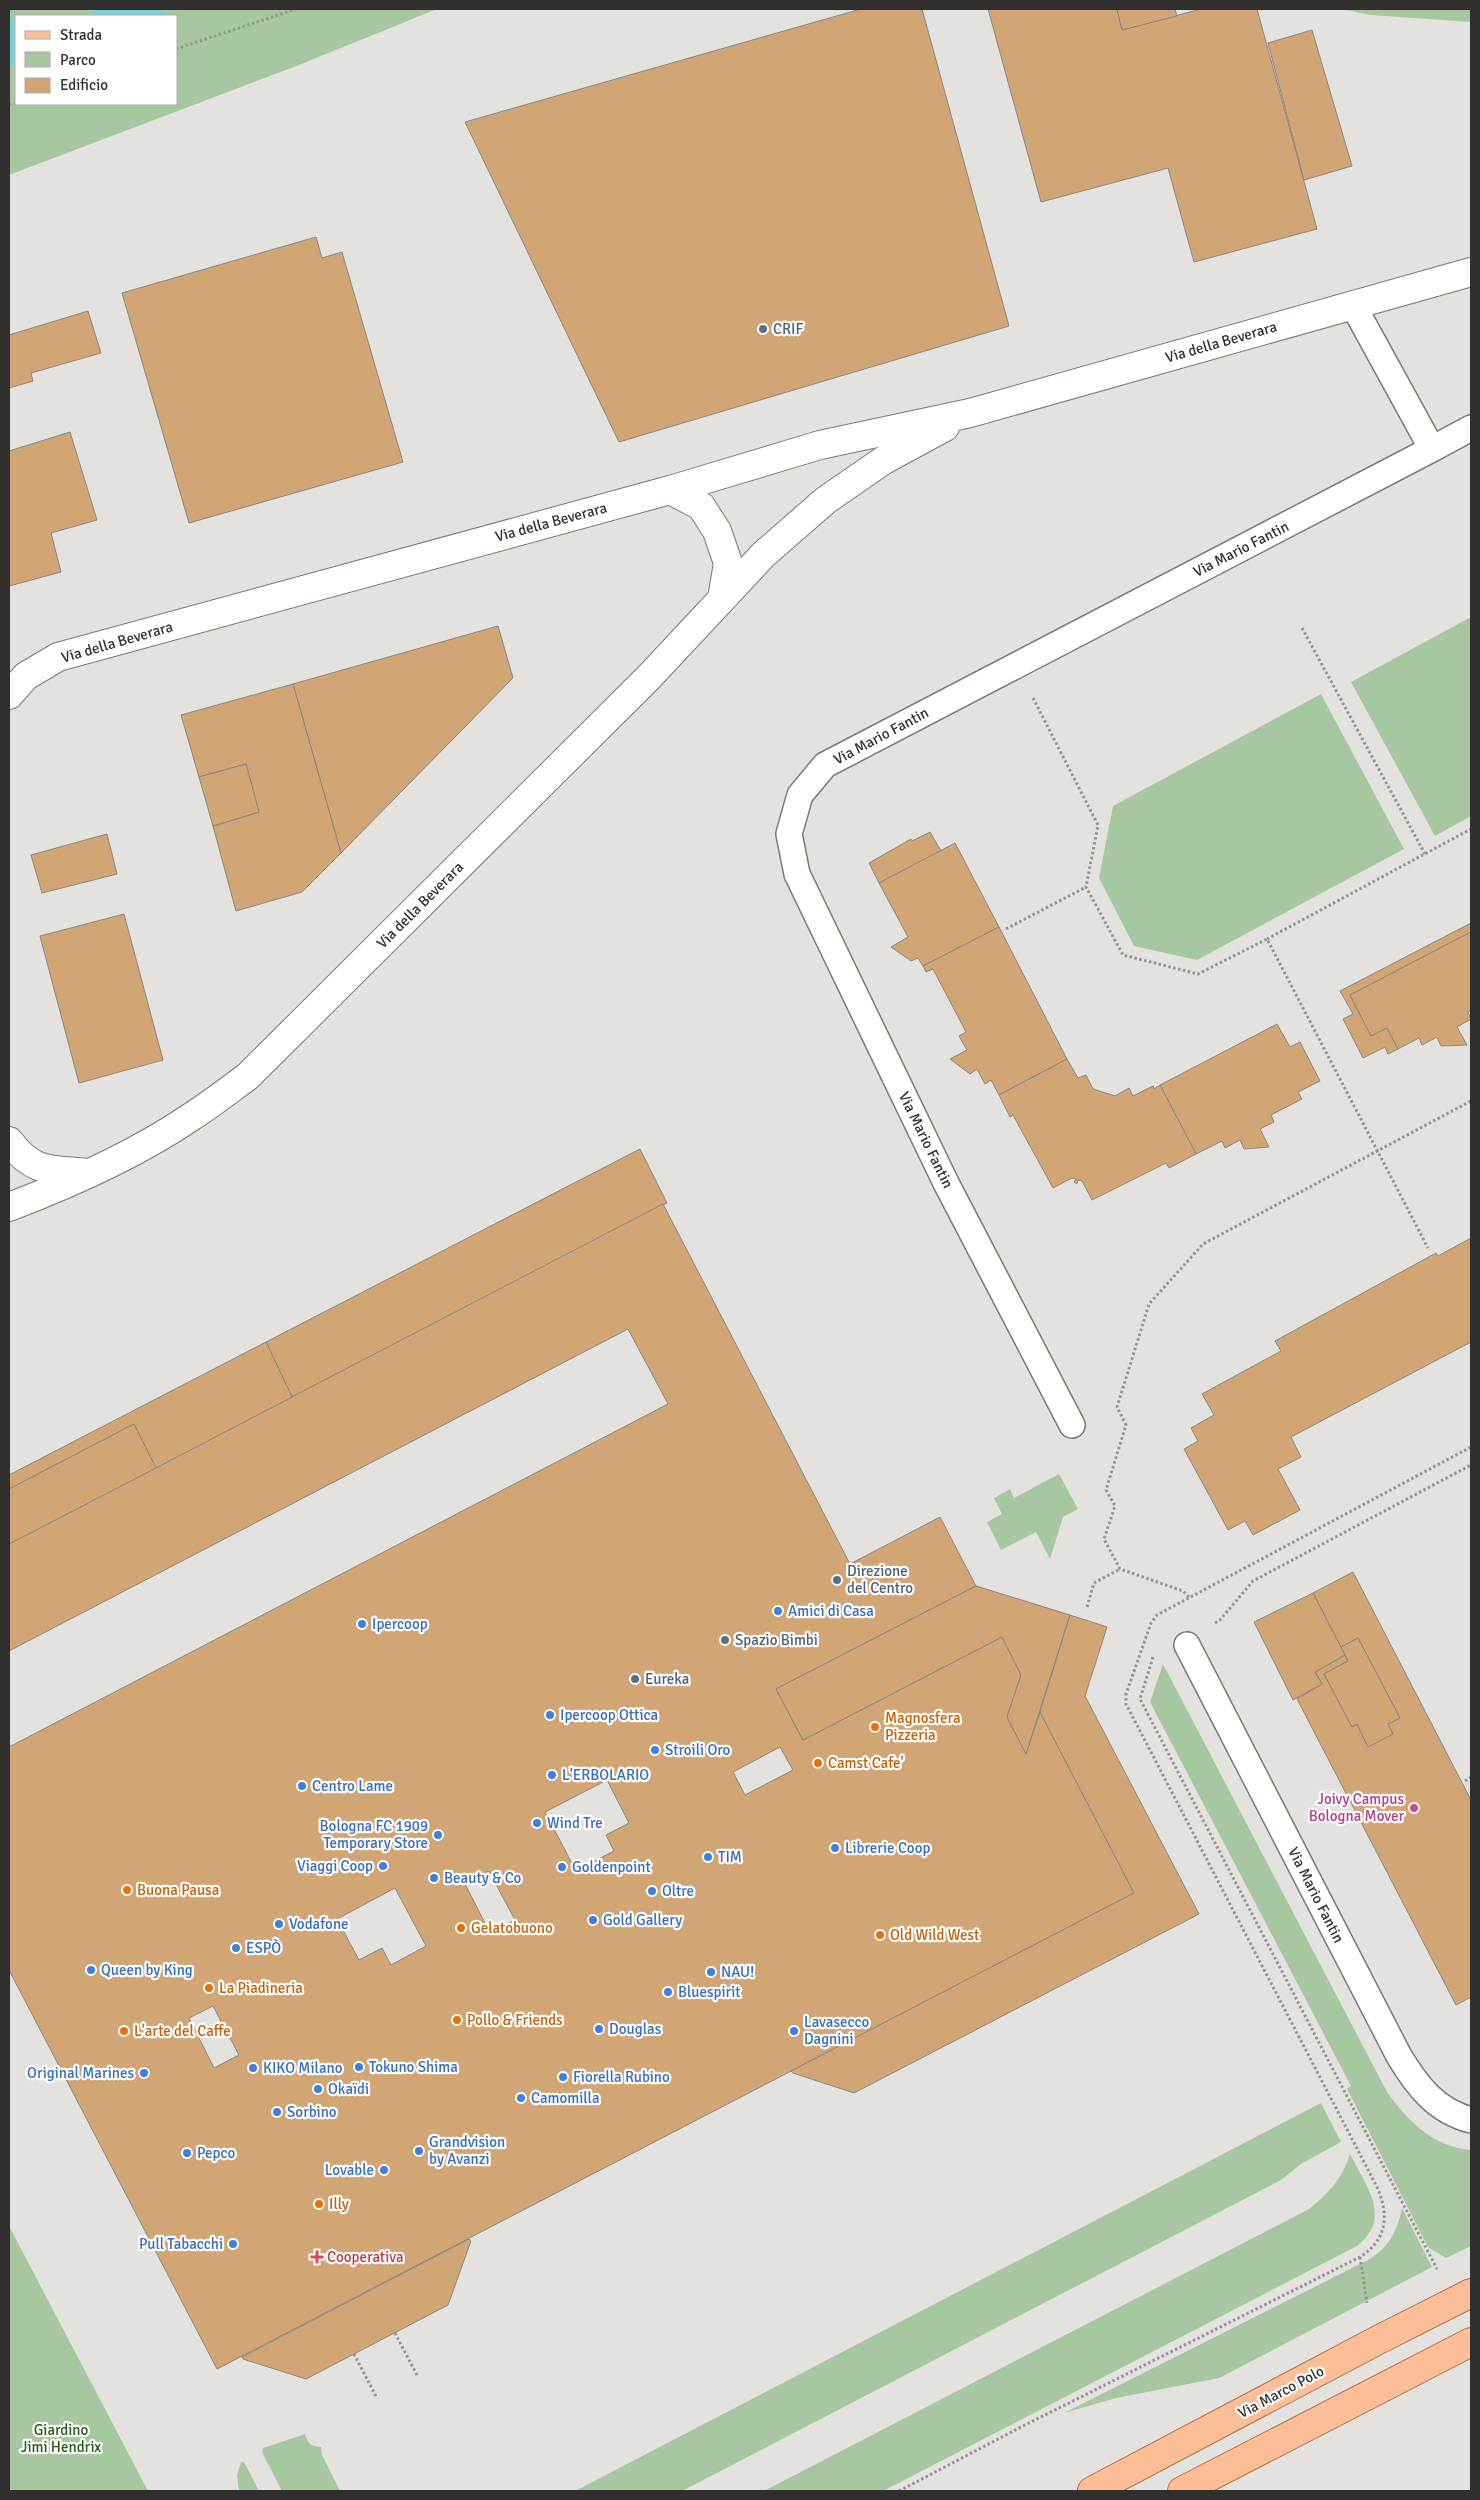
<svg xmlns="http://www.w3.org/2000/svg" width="1480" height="2500" viewBox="0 0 1480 2500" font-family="Signika,sans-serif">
	<rect width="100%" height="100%" fill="#e4e2df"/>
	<g fill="#a7c7a1" fill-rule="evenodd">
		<path d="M 9,9 L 437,9 L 299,65 L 9,175 ZM 176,16 L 176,104 L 16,104 L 16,16 Z"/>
		<path d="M 1341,9 L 1471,9 L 1471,22 L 1371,15 Z"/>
		<path d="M 1471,617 L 1471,816 L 1435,836 L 1351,682 Z"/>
		<path d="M 1321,694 L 1404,849 L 1197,960 L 1134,946 L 1099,878 L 1113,806 Z"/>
		<path d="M 1059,1474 L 1078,1509 L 1063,1517 L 1050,1559 L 1036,1532 L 1001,1550 L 987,1522 L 1002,1514 L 994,1498 L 1010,1489 L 1014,1498 Z"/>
		<path d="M 1163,1664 L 1387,2092 C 1408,2121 1433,2147 1471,2150 L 1471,2246 L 1446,2258 L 1428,2247 L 1347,2089 L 1351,2086 L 1150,1702 Z"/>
		<path d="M 1321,2103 L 1341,2142 L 1301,2164 L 1281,2180 L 682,2491 L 575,2491 Z"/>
		<path d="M 1350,2154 C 1366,2186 1393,2218 1357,2246 L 883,2491 L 764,2491 L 1309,2209 C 1328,2194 1343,2178 1350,2154 Z"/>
		<path d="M 1402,2208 L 1432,2267 L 1219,2378 L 1116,2398 L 1064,2413 L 1370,2259 C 1390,2246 1397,2231 1402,2208 Z"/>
		<path d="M 9,2226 L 148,2491 L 9,2491 Z"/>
		<path d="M 305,2434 C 308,2444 310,2446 321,2447 L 322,2455 L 340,2491 L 282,2491 L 262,2452 L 263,2448 Z"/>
		<path d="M 241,2462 L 244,2462 L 259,2491 L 239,2491 L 237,2475 Z"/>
	</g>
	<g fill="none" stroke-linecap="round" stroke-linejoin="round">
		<g stroke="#79d0d4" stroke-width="46">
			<path d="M 115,16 L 143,9"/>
			<path d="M 9,43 L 16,40"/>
		</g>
	</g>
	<g fill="#d2a674" stroke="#888683" fill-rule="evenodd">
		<path d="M 861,9 L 922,9 L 1009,326 L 619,442 L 465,122 Z"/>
		<path d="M 988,9 L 1117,9 L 1122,30 L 1201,9 L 1257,9 L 1317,229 L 1194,262 L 1168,168 L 1041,202 Z"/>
		<path d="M 1117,9 L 1175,9 L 1177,16 L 1122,30 Z"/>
		<path d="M 1312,30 L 1352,166 L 1304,180 L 1268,43 Z"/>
		<path d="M 316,237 L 322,258 L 342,252 L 403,462 L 189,523 L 122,293 Z"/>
		<path d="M 88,311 L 101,353 L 31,373 L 33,381 L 9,388 L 9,335 Z"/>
		<path d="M 70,432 L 97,520 L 51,533 L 61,572 L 9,586 L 9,451 Z"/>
		<path d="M 498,626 L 513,678 L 341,853 L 293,684 Z"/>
		<path d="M 293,684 L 341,853 L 302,892 L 236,911 L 213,826 L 259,812 L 246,764 L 199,777 L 181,715 Z"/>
		<path d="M 246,764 L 259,812 L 213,826 L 199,777 Z"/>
		<path d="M 930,832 L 941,851 L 879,883 L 869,863 L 911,839 L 912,841 Z"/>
		<path d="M 107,834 L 117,874 L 42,893 L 31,855 Z"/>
		<path d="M 955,843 L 999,927 L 923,966 L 918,958 L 911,961 L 891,947 L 908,937 L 879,883 Z"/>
		<path d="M 124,914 L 163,1060 L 79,1083 L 40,936 Z"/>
		<path d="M 1471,923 L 1471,932 L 1350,995 L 1371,1036 L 1387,1028 L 1398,1049 L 1388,1054 L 1385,1047 L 1363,1058 L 1343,1019 L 1353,1014 L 1340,991 Z"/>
		<path d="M 999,927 L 1067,1059 L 999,1095 L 991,1080 L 985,1084 L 977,1069 L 970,1074 L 950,1059 L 967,1050 L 959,1036 L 966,1032 L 933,969 L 926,972 L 923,966 Z"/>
		<path d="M 1471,932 L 1471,1011 L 1468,1012 L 1471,1019 L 1457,1027 L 1467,1045 L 1441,1046 L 1437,1037 L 1422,1045 L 1419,1038 L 1398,1049 L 1387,1028 L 1371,1036 L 1350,995 Z"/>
		<path d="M 1277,1024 L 1290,1047 L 1300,1042 L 1320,1081 L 1298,1092 L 1302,1099 L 1271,1115 L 1274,1122 L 1260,1129 L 1269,1147 L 1244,1149 L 1240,1140 L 1225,1148 L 1222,1141 L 1196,1154 L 1160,1085 Z"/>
		<path d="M 1067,1059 L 1078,1078 L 1086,1075 L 1093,1089 L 1115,1096 L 1129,1088 L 1133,1096 L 1153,1086 L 1154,1089 L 1160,1085 L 1196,1154 L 1169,1168 L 1166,1163 L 1092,1200 L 1082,1181 L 1078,1180 L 1077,1184 L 1074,1182 L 1076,1179 L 1072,1178 L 1053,1188 L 1013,1115 L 1010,1117 L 999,1095 Z"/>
		<path d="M 640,1149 L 667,1203 L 292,1397 L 266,1342 Z"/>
		<path d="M 663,1204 L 850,1564 L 940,1517 L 976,1586 L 776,1689 L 803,1740 L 1002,1637 L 1021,1675 L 1007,1717 L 1026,1754 L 1040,1712 L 1134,1893 L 217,2369 L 9,1970 L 9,1747 L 668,1404 L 628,1329 L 9,1651 L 9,1544 ZM 780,1747 L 793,1770 L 745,1795 L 733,1772 ZM 607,1780 L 629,1823 L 606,1835 L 614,1851 L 576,1871 L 545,1812 ZM 489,1871 L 515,1920 L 490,1933 L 465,1884 ZM 395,1888 L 426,1946 L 391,1965 L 382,1948 L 359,1960 L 337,1919 ZM 213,2006 L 239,2055 L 214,2068 L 189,2018 Z"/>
		<path d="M 1471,1238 L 1471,1342 L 1291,1437 L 1301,1457 L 1278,1469 L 1300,1510 L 1253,1535 L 1245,1521 L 1228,1530 L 1184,1449 L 1198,1441 L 1191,1428 L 1214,1415 L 1202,1394 L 1281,1351 L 1275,1341 L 1436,1253 L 1438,1256 Z"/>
		<path d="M 266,1342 L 292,1397 L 156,1468 L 134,1424 L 9,1489 L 9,1475 Z"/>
		<path d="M 134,1424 L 156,1468 L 9,1544 L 9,1489 Z"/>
		<path d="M 1353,1572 L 1471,1800 L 1471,1997 L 1456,2005 L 1297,1699 L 1322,1684 L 1315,1672 L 1345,1655 L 1348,1661 L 1324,1674 L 1352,1727 L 1357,1724 L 1368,1747 L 1393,1734 L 1388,1724 L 1400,1718 L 1358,1638 L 1341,1647 L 1313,1593 Z"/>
		<path d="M 976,1586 L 1070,1615 L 1026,1754 L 1007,1717 L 1021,1675 L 1002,1637 L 803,1740 L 776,1689 Z"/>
		<path d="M 1313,1593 L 1345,1655 L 1315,1672 L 1322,1684 L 1293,1700 L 1254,1622 Z"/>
		<path d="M 1070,1615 L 1107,1627 L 1085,1696 L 1199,1914 L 854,2093 L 793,2073 L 791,2071 L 1134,1893 L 1040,1712 Z"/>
		<path d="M 1358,1638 L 1400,1718 L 1388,1724 L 1393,1734 L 1368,1747 L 1357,1724 L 1352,1727 L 1324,1674 L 1348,1661 L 1341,1647 Z"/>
		<path d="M 469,2239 L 471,2241 L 448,2305 L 306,2379 L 243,2359 L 242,2357 Z"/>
	</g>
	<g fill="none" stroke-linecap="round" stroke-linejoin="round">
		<defs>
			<g id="service">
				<path d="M 1432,449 L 1471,428"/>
				<path d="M 1072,1425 L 946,1183 L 797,874 L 789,834 L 800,795 L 825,765 L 1432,449 L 1353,305"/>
				<path d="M 1187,1645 L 1399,2056 C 1417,2086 1436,2111 1471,2120"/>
			</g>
			<g id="minor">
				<path d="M 670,490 L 701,506 L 717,531 L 728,563 L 722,599"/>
				<path d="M 9,695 L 26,676 L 58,657 L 670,490 L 820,445 L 970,413 L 1471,272"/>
				<path d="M 9,1141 C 34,1174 50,1169 88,1173"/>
				<path d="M 9,1207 C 72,1183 135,1155 191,1117 C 211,1104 229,1090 247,1077 L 650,676 L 763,555 L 826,500 L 884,460 L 945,427"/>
			</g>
			<g id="primary">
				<path d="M 1092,2491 L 1380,2339 L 1471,2293"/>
				<path d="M 1182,2491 L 1471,2342"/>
			</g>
		</defs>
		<use href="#service" stroke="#7b7876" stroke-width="28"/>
		<use href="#minor" stroke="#7b7876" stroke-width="30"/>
		<use href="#primary" stroke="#b36f45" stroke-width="30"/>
		<g stroke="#979593" stroke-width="3" stroke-dasharray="2.5 2.5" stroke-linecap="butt">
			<path d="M 176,49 L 296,9"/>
			<path d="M 9,105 L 16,103"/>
			<path d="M 1302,628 L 1425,854"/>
			<path d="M 1033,698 L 1098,825 L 1086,887 L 1123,955 L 1198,974 L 1267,939 L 1428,1248"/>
			<path d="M 1006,929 L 1086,887"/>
			<path d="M 1267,939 L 1471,829"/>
			<path d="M 1189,1597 L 1183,1591 L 1120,1569 L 1104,1539 L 1115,1506 L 1106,1490 L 1126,1425 L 1117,1407 L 1149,1304 L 1203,1244 L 1471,1101"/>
			<path d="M 1087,1607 L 1094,1583 L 1120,1569"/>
			<path d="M 1215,1623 L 1220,1620 L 1253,1581 L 1471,1465"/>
			<path d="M 1153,1657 L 1140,1699 L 1437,2269"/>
			<path d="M 1465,1781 L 1471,1777"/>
			<path d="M 1360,2257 L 1367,2303"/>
			<path d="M 395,2333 L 418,2377"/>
			<path d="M 354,2354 L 377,2398"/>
			<path d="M 899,2491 L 1023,2426 L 1360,2257 C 1387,2240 1389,2216 1378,2189 L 1126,1704 L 1126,1694 L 1151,1623 L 1157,1615 L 1471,1447"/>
		</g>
		<use href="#service" stroke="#fff" stroke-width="25"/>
		<use href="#minor" stroke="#fff" stroke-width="28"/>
		<use href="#primary" stroke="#fbbe97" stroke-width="28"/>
	</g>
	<g fill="#5c6f8a" stroke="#fff" stroke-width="2">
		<circle cx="763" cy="329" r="5"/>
		<circle cx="837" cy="1580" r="5"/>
		<circle cx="725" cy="1640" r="5"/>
		<circle cx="635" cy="1679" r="5"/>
	</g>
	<g fill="#3f7fe0" stroke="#fff" stroke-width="2">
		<circle cx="778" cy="1611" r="5"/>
		<circle cx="362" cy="1624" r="5"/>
		<circle cx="550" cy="1715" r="5"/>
		<circle cx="655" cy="1750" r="5"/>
		<circle cx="552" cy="1775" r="5"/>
		<circle cx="302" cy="1786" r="5"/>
		<circle cx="537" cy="1823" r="5"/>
		<circle cx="438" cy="1835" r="5"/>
		<circle cx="835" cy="1848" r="5"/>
		<circle cx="708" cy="1857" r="5"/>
		<circle cx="383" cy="1866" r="5"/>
		<circle cx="562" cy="1867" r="5"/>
		<circle cx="434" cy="1878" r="5"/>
		<circle cx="652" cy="1891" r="5"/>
		<circle cx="593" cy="1920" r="5"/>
		<circle cx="279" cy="1924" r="5"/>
		<circle cx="236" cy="1948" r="5"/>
		<circle cx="91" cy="1970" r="5"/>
		<circle cx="711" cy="1972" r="5"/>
		<circle cx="668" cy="1992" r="5"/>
		<circle cx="599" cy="2029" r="5"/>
		<circle cx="794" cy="2031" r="5"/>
		<circle cx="359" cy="2067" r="5"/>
		<circle cx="253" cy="2068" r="5"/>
		<circle cx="144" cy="2073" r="5"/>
		<circle cx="563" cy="2077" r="5"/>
		<circle cx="318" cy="2089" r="5"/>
		<circle cx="521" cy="2098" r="5"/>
		<circle cx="277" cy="2112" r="5"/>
		<circle cx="419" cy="2151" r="5"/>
		<circle cx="187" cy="2153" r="5"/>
		<circle cx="384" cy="2170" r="5"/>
		<circle cx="233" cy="2244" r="5"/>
	</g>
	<g fill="#e8710a" stroke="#fff" stroke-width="2">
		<circle cx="875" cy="1727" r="5"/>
		<circle cx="818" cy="1763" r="5"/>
		<circle cx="127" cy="1890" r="5"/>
		<circle cx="461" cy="1928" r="5"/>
		<circle cx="880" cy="1935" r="5"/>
		<circle cx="209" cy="1988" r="5"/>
		<circle cx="457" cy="2020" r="5"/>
		<circle cx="124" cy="2031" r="5"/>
		<circle cx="319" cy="2204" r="5"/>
	</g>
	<circle fill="#d1479c" stroke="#fff" stroke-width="2" cx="1414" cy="1808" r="5"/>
	<path fill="#e0444e" stroke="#fff" stroke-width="2" d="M314.5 2249.5h5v5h5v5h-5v5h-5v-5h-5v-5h5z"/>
	<g text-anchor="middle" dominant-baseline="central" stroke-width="4.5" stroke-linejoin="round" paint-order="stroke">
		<g font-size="15" fill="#4e5e75" stroke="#fff" text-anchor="start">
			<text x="773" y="329">CRIF</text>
			<text x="847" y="1571">Direzione<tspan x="847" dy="17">del Centro</tspan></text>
			<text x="735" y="1640">Spazio Bimbi</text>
			<text x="645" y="1679">Eureka</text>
		</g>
		<g font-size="15" fill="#302f2e" stroke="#fff">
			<text transform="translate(1221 342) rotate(-16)">Via della Beverara</text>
			<text transform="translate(551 522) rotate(-15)">Via della Beverara</text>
			<text transform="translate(1241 549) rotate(-27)">Via Mario Fantin</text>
			<text transform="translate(117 642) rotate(-16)">Via della Beverara</text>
			<text transform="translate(881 736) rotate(-28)">Via Mario Fantin</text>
			<text transform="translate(420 905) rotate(-45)">Via della Beverara</text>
			<text transform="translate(926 1140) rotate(64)">Via Mario Fantin</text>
			<text transform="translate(1316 1895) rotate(63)">Via Mario Fantin</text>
			<text transform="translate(1281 2392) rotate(-28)">Via Marco Polo</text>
		</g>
		<g font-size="15" fill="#366cbe" stroke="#fff" text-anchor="start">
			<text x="788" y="1611">Amici di Casa</text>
			<text x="372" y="1624">Ipercoop</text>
			<text x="560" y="1715">Ipercoop Ottica</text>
			<text x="665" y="1750">Stroili Oro</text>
			<text x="562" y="1775">L'ERBOLARIO</text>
			<text x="312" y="1786">Centro Lame</text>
			<text x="547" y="1823">Wind Tre</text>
			<text x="428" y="1826" text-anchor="end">Bologna FC 1909<tspan x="428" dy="17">Temporary Store</tspan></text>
			<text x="845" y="1848">Librerie Coop</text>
			<text x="718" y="1857">TIM</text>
			<text x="373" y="1866" text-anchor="end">Viaggi Coop</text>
			<text x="572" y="1867">Goldenpoint</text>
			<text x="444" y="1878">Beauty &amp; Co</text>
			<text x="662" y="1891">Oltre</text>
			<text x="603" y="1920">Gold Gallery</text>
			<text x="289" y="1924">Vodafone</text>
			<text x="246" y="1948">ESPÒ</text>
			<text x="101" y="1970">Queen by King</text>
			<text x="721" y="1972">NAU!</text>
			<text x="678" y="1992">Bluespirit</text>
			<text x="804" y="2022">Lavasecco<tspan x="804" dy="17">Dagnini</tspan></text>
			<text x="609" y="2029">Douglas</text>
			<text x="369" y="2067">Tokuno Shima</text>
			<text x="263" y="2068">KIKO Milano</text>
			<text x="134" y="2073" text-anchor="end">Original Marines</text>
			<text x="573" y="2077">Fiorella Rubino</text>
			<text x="328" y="2089">Okaïdi</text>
			<text x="531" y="2098">Camomilla</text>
			<text x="287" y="2112">Sorbino</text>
			<text x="429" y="2142">Grandvision<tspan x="429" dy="17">by Avanzi</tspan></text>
			<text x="197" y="2153">Pepco</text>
			<text x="374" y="2170" text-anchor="end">Lovable</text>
			<text x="223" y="2244" text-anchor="end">Pull Tabacchi</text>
		</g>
		<g font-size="15" fill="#c56008" stroke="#fff" text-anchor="start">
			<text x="885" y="1718">Magnosfera<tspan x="885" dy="17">Pizzeria</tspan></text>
			<text x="828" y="1763">Camst Cafe'</text>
			<text x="137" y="1890">Buona Pausa</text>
			<text x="471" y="1928">Gelatobuono</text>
			<text x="890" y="1935">Old Wild West</text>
			<text x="219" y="1988">La Piadineria</text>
			<text x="467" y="2020">Pollo &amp; Friends</text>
			<text x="134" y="2031">L'arte del Caffe</text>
			<text x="329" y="2204">Illy</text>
		</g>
		<g font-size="15" fill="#b23c85" stroke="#fff" text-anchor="end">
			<text x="1404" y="1799">Joivy Campus<tspan x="1404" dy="17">Bologna Mover</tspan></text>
		</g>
		<g font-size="15" fill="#be3a42" stroke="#fff" text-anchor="start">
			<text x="327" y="2257">Cooperativa</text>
		</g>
		<g font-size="15" fill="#245b18" stroke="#fff">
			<text x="61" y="2430">Giardino<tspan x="61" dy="17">Jimi Hendrix</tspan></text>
		</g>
	</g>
	<rect width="1480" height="2500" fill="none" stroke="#302f2e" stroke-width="20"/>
	<rect x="15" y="15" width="162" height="90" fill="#ffffff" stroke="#acacab"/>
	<rect x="25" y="31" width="25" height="8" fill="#fbbe97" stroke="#acacab"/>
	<text x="60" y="40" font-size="15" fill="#302f2e">Strada</text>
	<rect x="25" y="52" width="25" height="15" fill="#a7c7a1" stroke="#acacab"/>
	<text x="60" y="65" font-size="15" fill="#302f2e">Parco</text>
	<rect x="25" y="78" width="25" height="15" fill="#d2a674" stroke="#acacab"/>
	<text x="60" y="90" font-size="15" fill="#302f2e">Edificio</text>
</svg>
